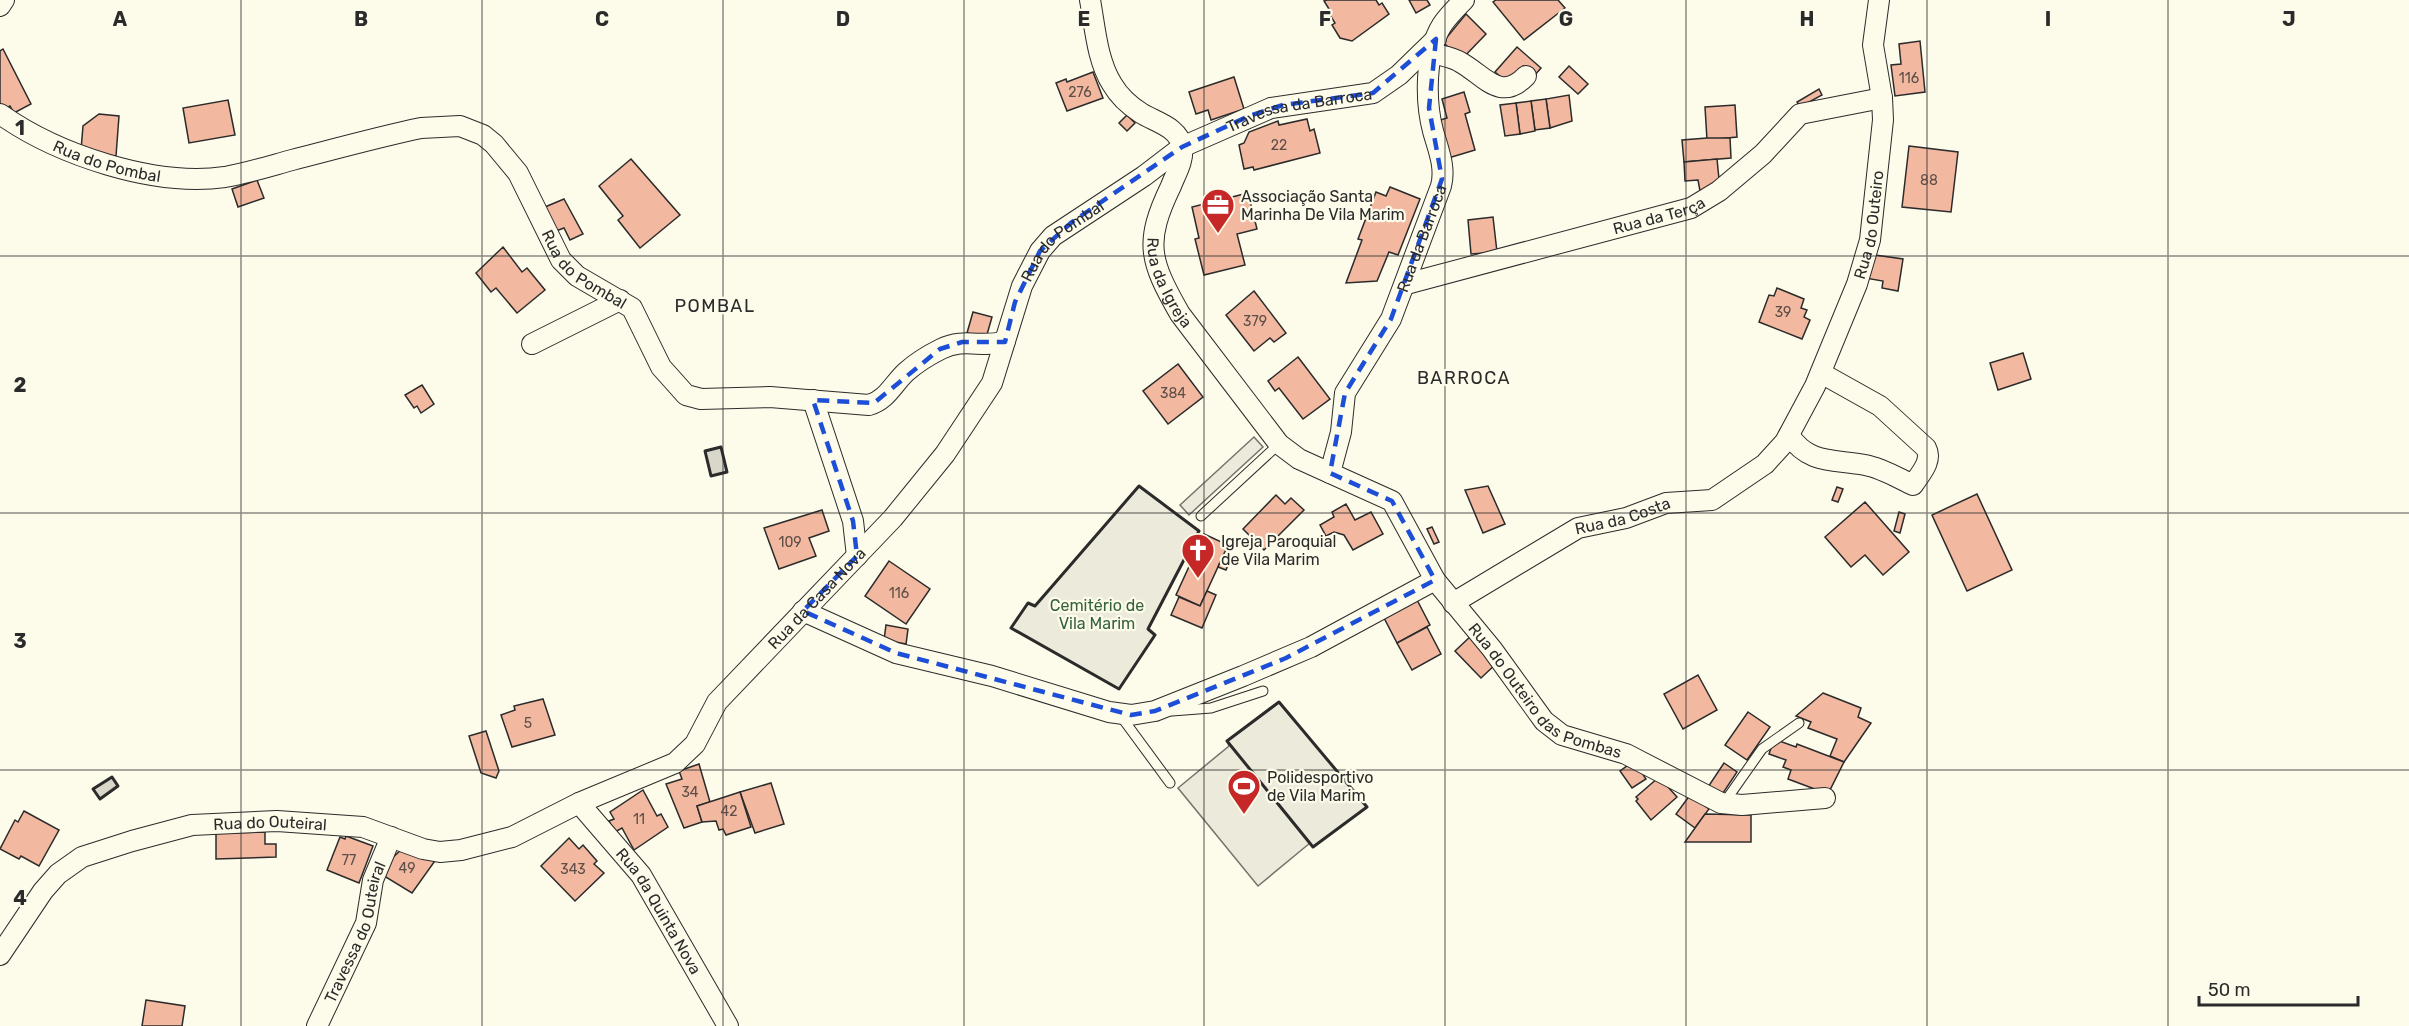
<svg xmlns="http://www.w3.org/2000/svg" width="2409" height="1026" viewBox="0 0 2409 1026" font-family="Rubik,sans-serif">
	<rect width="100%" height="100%" fill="#fdfbea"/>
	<g fill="#ecebdb" stroke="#74746e" stroke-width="1.5">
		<path d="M 1139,486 L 1199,531 L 1148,629 L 1155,635 L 1119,689 L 1011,628 L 1028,603 L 1035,606 Z"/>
		<path d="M 1279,702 L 1367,807 L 1313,847 L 1310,843 L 1258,886 L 1178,788 L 1229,746 L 1227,741 Z"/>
	</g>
	<path fill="#eceadb" stroke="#74746e" stroke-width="1.5" d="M 1254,437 L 1263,447 L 1189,515 L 1180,505 Z"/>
	<g fill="#d8d7c9" stroke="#74746e" stroke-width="1.5">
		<path d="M 721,447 L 727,472 L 711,476 L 705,451 Z"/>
		<path d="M 112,777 L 118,786 L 100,799 L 93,789 Z"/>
	</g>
	<g fill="#f2b8a0" stroke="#2b2b2b" stroke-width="1.5">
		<path d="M 1327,0 L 1376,0 L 1379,5 L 1382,3 L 1389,14 L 1352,41 L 1340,38 L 1332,25 L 1335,23 L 1327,10 L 1329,9 L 1324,1 Z"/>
		<path d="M 1409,0 L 1427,0 L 1430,5 L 1416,13 Z"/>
		<path d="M 1496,0 L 1558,0 L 1565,8 L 1524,40 L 1493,2 Z"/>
		<path d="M 1466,14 L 1486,34 L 1461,60 L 1443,42 Z"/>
		<path d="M 1920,41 L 1925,92 L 1895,96 L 1891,65 L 1901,64 L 1899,44 Z"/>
		<path d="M 1517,47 L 1541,68 L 1534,76 L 1523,66 L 1508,83 L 1495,72 Z"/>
		<path d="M 3,49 L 31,104 L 14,113 L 10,106 L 4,109 L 0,104 L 0,51 Z"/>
		<path d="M 1569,66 L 1588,84 L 1578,94 L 1559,77 Z"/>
		<path d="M 1093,72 L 1103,98 L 1067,111 L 1056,83 L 1066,79 L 1067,82 Z"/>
		<path d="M 1234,77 L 1244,109 L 1211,120 L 1208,110 L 1196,114 L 1189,92 Z"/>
		<path d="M 1819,89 L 1822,95 L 1800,107 L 1797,102 Z"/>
		<path d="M 1464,92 L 1470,112 L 1465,114 L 1475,150 L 1445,159 L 1434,122 L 1447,118 L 1442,99 Z"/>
		<path d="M 1569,95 L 1572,121 L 1550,128 L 1546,99 Z"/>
		<path d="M 1546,99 L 1550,128 L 1535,130 L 1531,101 Z"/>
		<path d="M 228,100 L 235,135 L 189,143 L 183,108 Z"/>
		<path d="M 1531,101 L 1535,131 L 1520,134 L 1516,103 Z"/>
		<path d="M 1516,103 L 1520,134 L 1505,136 L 1500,105 Z"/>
		<path d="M 1735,105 L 1737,137 L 1707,140 L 1705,107 Z"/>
		<path d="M 99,114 L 119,116 L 116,156 L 94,154 L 81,150 L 83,126 Z"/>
		<path d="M 1127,115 L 1135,123 L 1127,131 L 1119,123 Z"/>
		<path d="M 1307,119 L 1310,131 L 1314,129 L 1320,153 L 1254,170 L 1253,167 L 1244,169 L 1239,145 L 1244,143 L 1249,132 L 1278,121 L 1279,125 Z"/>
		<path d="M 1707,138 L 1730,138 L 1731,158 L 1684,162 L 1682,140 Z"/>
		<path d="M 1909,146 L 1958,152 L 1951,212 L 1902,207 Z"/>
		<path d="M 631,159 L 680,215 L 640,248 L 618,220 L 623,216 L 599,186 Z"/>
		<path d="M 1717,159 L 1720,189 L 1700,191 L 1698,180 L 1685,181 L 1684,162 Z"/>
		<path d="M 257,180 L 264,198 L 238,207 L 232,189 Z"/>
		<path d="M 1390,187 L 1420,199 L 1398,255 L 1389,252 L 1377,281 L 1346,283 L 1362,240 L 1358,239 L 1376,192 L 1386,196 Z"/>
		<path d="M 1248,193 L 1257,229 L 1237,234 L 1245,265 L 1204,275 L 1195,239 L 1199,238 L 1192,207 Z"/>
		<path d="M 564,199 L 583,234 L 570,240 L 564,228 L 556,231 L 545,207 Z"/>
		<path d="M 1493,217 L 1497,252 L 1471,254 L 1468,220 Z"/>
		<path d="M 503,247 L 522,272 L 527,268 L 545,290 L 517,313 L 496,288 L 491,292 L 476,273 Z"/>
		<path d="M 1868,254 L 1903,259 L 1898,291 L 1882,288 L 1883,281 L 1865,278 Z"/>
		<path d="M 1777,288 L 1804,299 L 1801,308 L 1807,310 L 1804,317 L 1810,320 L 1802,339 L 1759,322 L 1769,295 L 1774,296 Z"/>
		<path d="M 1254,291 L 1286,333 L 1274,342 L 1270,338 L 1254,351 L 1226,315 Z"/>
		<path d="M 973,312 L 992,317 L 986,338 L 967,333 Z"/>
		<path d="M 2023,353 L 2031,379 L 1998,390 L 1990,363 Z"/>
		<path d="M 1298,357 L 1330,399 L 1303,419 L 1279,388 L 1275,391 L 1268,381 Z"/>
		<path d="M 1178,364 L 1203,397 L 1168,424 L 1143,391 Z"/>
		<path d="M 422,385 L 434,404 L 421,413 L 417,406 L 414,408 L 405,395 Z"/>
		<path d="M 1488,486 L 1505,524 L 1483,533 L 1465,490 Z"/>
		<path d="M 1837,487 L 1843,489 L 1838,502 L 1832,500 Z"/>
		<path d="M 1977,494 L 2012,570 L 1967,591 L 1932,515 Z"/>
		<path d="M 1276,495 L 1285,504 L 1291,498 L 1304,510 L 1264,550 L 1243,529 Z"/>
		<path d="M 1865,502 L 1909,552 L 1883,575 L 1865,555 L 1851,567 L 1825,537 Z"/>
		<path d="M 1346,504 L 1355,520 L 1371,512 L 1383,534 L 1353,550 L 1344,535 L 1334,532 L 1326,536 L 1320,525 L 1334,517 L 1332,512 Z"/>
		<path d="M 822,510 L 829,531 L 809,538 L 816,556 L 779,569 L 764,528 Z"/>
		<path d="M 1899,512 L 1905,514 L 1900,533 L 1894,531 Z"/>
		<path d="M 1432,527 L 1439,542 L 1434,544 L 1427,529 Z"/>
		<path d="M 1204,534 L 1228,545 L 1200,606 L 1176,595 Z"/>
		<path d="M 1223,555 L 1231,558 L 1226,570 L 1218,567 Z"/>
		<path d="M 889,561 L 930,589 L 906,624 L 865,596 Z"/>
		<path d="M 1207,591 L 1216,595 L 1202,628 L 1171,615 L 1179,597 L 1200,606 Z"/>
		<path d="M 1415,596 L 1430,625 L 1397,643 L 1382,614 Z"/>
		<path d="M 886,625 L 908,629 L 906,644 L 884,640 Z"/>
		<path d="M 1427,627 L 1441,654 L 1412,670 L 1397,643 Z"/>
		<path d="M 1473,634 L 1497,663 L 1481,678 L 1455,651 Z"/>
		<path d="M 1698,675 L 1717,710 L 1683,729 L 1664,694 Z"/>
		<path d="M 1823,693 L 1861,708 L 1858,717 L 1871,723 L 1844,762 L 1830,756 L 1837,739 L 1808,728 L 1811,722 L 1796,716 Z"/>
		<path d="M 543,699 L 555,735 L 512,747 L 501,715 L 515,710 L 514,706 Z"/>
		<path d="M 1748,712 L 1770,727 L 1747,760 L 1725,745 Z"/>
		<path d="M 486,731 L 499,771 L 496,778 L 481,773 L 469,736 Z"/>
		<path d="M 1774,739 L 1796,747 L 1797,744 L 1844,762 L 1828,794 L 1788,779 L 1791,770 L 1783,767 L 1786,760 L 1769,754 Z"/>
		<path d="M 1634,761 L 1646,779 L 1632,788 L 1620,771 Z"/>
		<path d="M 1724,763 L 1737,772 L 1719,799 L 1706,790 Z"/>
		<path d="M 699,764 L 710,802 L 697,806 L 702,822 L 684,828 L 666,784 L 682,779 L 679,771 Z"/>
		<path d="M 1659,777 L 1677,797 L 1651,820 L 1636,801 L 1638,799 L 1636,797 Z"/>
		<path d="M 771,783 L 784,824 L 755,833 L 740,792 Z"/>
		<path d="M 643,790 L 657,816 L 661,814 L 668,827 L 634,850 L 622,828 L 615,832 L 609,821 L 614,819 L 610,812 Z"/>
		<path d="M 740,792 L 751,827 L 726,835 L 723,829 L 719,830 L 716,821 L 702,822 L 697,806 Z"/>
		<path d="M 1690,795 L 1709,809 L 1695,828 L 1676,814 Z"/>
		<path d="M 24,811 L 59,830 L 39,866 L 21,856 L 19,859 L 0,849 L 15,820 L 18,822 Z"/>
		<path d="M 1705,814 L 1751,815 L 1751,842 L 1685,842 Z"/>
		<path d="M 265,832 L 265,844 L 276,844 L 276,857 L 216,859 L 216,833 Z"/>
		<path d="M 346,836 L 373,846 L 359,883 L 327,870 L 340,837 L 345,839 Z"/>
		<path d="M 569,838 L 579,849 L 583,845 L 597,861 L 594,864 L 604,873 L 575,901 L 541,866 Z"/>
		<path d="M 402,849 L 437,858 L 412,893 L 384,876 L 390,860 Z"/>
		<path d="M 146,1000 L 185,1006 L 182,1026 L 142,1026 Z"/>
	</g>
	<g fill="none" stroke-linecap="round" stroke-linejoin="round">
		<defs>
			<g id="lane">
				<path d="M 1201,516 L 1279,444"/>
				<path d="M 1172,711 L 1211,708 L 1263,691"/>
				<path d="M 1120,715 L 1170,783"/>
				<path d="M 1724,803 L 1762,749 L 1799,723"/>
			</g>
			<g id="street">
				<path id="s1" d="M 1090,0 C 1095,27 1097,60 1112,84 C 1119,96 1130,106 1141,113 C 1155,122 1179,127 1182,147 C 1184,161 1176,173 1171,186 C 1144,242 1149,260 1180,314 L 1279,444 L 1299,459 L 1392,501 L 1435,580 L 1492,649 L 1544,721 L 1562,735 L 1626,754 L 1721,803 L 1742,805 L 1825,798"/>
				<path d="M 0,6 L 4,0"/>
				<path d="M 1432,53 C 1442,56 1452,57 1460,62 C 1484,75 1500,103 1526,76"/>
				<path id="s2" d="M 0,114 C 58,155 154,187 225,177 C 248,173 270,166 292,160 C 335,149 378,137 421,128 L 460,126 L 483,135 L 494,144 L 518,173 L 561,260 L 577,276 L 632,308 L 661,367 L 686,395 L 701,399 L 770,397 L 869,405 C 887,400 893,384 906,372 C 916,363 929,355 941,349 C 965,337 983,349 1005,341"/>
				<path id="s3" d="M 1406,284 L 1691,208 L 1719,191 L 1763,154 L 1800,114 L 1882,98"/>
				<path d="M 532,344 L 620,300"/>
				<path d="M 813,400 L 853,521 L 857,556"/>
				<path d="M 1789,435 C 1809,465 1834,459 1865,465 C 1882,468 1898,478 1913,485 C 1920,474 1933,461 1926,448 L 1880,406 L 1821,373"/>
				<path id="s4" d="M 1330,473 L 1341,432 L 1345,393 L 1391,319 L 1441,186 C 1446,167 1438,149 1433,131 C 1425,101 1425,52 1442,25 C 1448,16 1456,8 1464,0"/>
				<path id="s5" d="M 1453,603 L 1578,528 L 1626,518 L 1666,503 L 1712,500 L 1765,464 L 1785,442 L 1815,386 L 1857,284 L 1870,240 L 1883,120 L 1882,98 L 1873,45 L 1879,0"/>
				<path d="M 803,611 L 896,653 L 992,676 L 1109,712 L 1131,715 L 1155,711 L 1243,676 L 1311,647 L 1435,580"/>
				<path id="s6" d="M 579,803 L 641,875 L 728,1026"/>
				<path id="s7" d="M 0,955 L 43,891 L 58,874 L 82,857 L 132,841 L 192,825 L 277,821 L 363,827 L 423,849 L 440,852 L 461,850 L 512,837 L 579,803 L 675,763 L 695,744 L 717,702 L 893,518 L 945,454 L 992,383 L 1022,286 L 1040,251 L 1053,236 L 1144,176 L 1182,147 L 1271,108 L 1373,93 L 1399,75 L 1436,39"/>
				<path id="s8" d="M 317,1026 L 366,923 L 373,880 L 391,837"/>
			</g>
		</defs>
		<use href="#lane" stroke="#2b2b2b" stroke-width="11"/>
		<use href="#street" stroke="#2b2b2b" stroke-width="22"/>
		<use href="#lane" stroke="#fdfbea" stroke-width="9"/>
		<use href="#street" stroke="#fdfbea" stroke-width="20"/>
		<g stroke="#2b2b2b" stroke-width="3">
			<path d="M 721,447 L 727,472 L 711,476 L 705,451 Z"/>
			<path d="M 1139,486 L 1199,531 L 1148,629 L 1155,635 L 1119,689 L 1011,628 L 1028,603 L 1035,606 Z"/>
			<path d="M 1279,702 L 1367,807 L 1313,847 L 1227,741 Z"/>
			<path d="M 112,777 L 118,786 L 100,799 L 93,789 Z"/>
		</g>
	</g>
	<path fill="none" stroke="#1d4ed8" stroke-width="4.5" stroke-dasharray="12 8" stroke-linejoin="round" d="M 1436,39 L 1429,108 L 1442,179 L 1391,319 L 1345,393 L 1330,473 L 1392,501 L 1435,580 L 1286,658 L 1155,711 L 1131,715 L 896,653 L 803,611 L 857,556 L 853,521 L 813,400 L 874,403 L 940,349 L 962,342 L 1005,342 L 1015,302 L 1040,251 L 1072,222 L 1182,147 L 1249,116 L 1283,105 L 1373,93 Z"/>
	<path fill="none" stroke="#2b2b2b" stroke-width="1.5" stroke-opacity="0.55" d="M 241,0 L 241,1026M 482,0 L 482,1026M 723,0 L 723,1026M 964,0 L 964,1026M 1204,0 L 1204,1026M 1445,0 L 1445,1026M 1686,0 L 1686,1026M 1927,0 L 1927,1026M 2168,0 L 2168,1026M 0,256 L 2409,256M 0,513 L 2409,513M 0,770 L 2409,770"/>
	<defs>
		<symbol id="office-pin" viewBox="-11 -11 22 30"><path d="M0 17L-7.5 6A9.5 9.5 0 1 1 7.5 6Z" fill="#c62828" stroke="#fdfbea"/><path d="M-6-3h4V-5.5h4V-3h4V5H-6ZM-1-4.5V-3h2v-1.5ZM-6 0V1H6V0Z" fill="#fff"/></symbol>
		<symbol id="church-pin" viewBox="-11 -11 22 30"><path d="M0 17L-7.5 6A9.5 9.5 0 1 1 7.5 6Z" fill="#c62828" stroke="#fdfbea"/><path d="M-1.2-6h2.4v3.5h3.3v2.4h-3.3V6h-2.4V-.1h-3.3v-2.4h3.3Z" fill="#fff"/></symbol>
		<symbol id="stadium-pin" viewBox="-11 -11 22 30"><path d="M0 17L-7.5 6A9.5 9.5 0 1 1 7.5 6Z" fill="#c62828" stroke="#fdfbea"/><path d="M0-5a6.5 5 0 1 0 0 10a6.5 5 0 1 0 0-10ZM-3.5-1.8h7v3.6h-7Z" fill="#fff"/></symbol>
	</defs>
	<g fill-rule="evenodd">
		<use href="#office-pin" x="1199" y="186" width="38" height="52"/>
		<use href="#church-pin" x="1179" y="531" width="38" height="52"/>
		<use href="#stadium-pin" x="1225" y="767" width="38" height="52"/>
	</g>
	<g text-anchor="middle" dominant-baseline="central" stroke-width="4.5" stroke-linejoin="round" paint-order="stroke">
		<g font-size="14" fill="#5d4e48">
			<text x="1909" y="78">116</text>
			<text x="1080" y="92">276</text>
			<text x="1279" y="145">22</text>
			<text x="1929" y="180">88</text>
			<text x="1783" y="312">39</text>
			<text x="1255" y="321">379</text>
			<text x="1173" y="393">384</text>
			<text x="790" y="542">109</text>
			<text x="899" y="593">116</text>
			<text x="528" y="723">5</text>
			<text x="690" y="792">34</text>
			<text x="729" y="811">42</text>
			<text x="639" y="819">11</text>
			<text x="349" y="860">77</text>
			<text x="407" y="868">49</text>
			<text x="573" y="869">343</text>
		</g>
		<g font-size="16" fill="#2b2b2b" stroke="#fdfbea">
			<text stroke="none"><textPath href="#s7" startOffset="1688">Travessa da Barroca</textPath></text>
			<text stroke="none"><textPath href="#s2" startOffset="118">Rua do Pombal</textPath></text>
			<text stroke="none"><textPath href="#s3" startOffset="262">Rua da Terça</textPath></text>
			<text stroke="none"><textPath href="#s5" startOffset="612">Rua do Outeiro</textPath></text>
			<text stroke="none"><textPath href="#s4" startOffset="255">Rua da Barroca</textPath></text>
			<text stroke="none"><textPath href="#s7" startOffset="1410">Rua do Pombal</textPath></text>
			<text stroke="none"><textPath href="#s2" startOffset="676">Rua do Pombal</textPath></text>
			<text stroke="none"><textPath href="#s1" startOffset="328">Rua da Igreja</textPath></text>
			<text stroke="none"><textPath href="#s5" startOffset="192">Rua da Costa</textPath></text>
			<text stroke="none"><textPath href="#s7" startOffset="968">Rua da Casa Nova</textPath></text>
			<text stroke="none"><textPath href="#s1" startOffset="903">Rua do Outeiro das Pombas</textPath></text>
			<text stroke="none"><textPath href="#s7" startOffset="322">Rua do Outeiral</textPath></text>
			<text stroke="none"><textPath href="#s6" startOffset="135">Rua da Quinta Nova</textPath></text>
			<text stroke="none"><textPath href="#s8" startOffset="102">Travessa do Outeiral</textPath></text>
		</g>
		<g font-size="16" fill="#2b2b2b" stroke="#fdfbea" text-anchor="start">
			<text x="1241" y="196">Associação Santa<tspan x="1241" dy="18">Marinha De Vila Marim</tspan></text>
			<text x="1221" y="541">Igreja Paroquial<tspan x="1221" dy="18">de Vila Marim</tspan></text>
			<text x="1267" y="777">Polidesportivo<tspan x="1267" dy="18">de Vila Marim</tspan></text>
		</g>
		<g font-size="16" fill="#34623c" stroke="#fdfbea">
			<text x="1097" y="605">Cemitério de<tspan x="1097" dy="18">Vila Marim</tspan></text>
		</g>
		<g font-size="18" letter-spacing="1.5" fill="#2b2b2b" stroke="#fdfbea">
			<text x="715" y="306">POMBAL</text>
			<text x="1464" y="378">BARROCA</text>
		</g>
	</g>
	<g font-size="20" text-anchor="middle" font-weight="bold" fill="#2b2b2b" stroke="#fdfbea" stroke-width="4.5" stroke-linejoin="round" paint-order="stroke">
		<text x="120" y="26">A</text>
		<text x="361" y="26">B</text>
		<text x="602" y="26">C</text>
		<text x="843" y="26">D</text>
		<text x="1084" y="26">E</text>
		<text x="1325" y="26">F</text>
		<text x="1566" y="26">G</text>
		<text x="1807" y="26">H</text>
		<text x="2048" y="26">I</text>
		<text x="2289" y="26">J</text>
		<text x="20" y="135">1</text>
		<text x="20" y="392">2</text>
		<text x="20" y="648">3</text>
		<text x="20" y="905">4</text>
	</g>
	<path d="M2199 996v9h159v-9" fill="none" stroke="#2b2b2b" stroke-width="3"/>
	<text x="2208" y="996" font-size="18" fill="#2b2b2b" stroke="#fdfbea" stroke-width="4.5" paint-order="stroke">50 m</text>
</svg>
